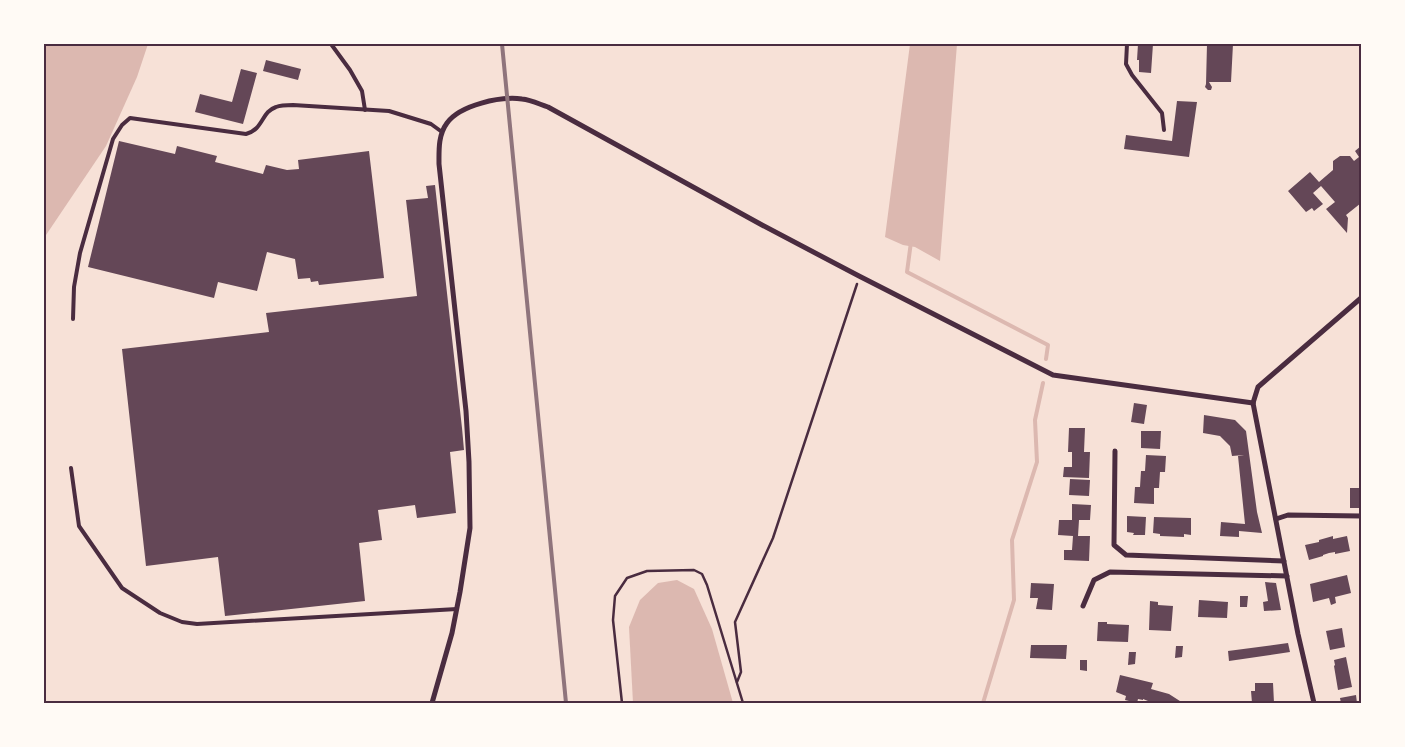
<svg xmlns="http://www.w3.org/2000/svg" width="1405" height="747" viewBox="0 0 1405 747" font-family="'Golos Text',sans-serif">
	<rect width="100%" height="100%" fill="#f7e1d7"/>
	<g fill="#dcb8b0">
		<path d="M 44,44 L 148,44 L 137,77 L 106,146 L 44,238 Z"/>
		<path d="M 910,44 L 957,44 L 940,261 L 915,247 L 903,245 L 885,237 Z"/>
		<path d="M 677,580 L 694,589 L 712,629 L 733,703 L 633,703 L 629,627 L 640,600 L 658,583 Z"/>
	</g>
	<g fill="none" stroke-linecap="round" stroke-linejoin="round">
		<g stroke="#dcb8b0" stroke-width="4">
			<path d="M 911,242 L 907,272 L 1048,345 L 1046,359"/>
			<path d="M 983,703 L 1014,600 L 1012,540 L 1037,462 L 1035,420 L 1043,383"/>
		</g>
	</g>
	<g fill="#644757">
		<path d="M 1138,44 L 1153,44 L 1151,73 L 1139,72 L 1139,60 L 1137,60 Z"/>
		<path d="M 1207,44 L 1233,44 L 1231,82 L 1209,82 L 1212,87 L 1211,90 L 1208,90 L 1205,87 L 1206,84 Z"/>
		<path d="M 266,60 L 301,69 L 298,80 L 263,71 Z"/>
		<path d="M 241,69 L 257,73 L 243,124 L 195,112 L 200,94 L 232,102 Z"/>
		<path d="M 1177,101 L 1197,102 L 1189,157 L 1124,149 L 1126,135 L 1172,141 Z"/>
		<path d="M 119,141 L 175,154 L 177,146 L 217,156 L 215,162 L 263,174 L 266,165 L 287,170 L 299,169 L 298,160 L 369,151 L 384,278 L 319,285 L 318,281 L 311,282 L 310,278 L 298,279 L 295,259 L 267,252 L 257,291 L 218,282 L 214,298 L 88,267 Z"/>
		<path d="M 1361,146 L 1361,203 L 1346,215 L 1348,218 L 1347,233 L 1326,209 L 1335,202 L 1321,186 L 1313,193 L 1323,204 L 1314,211 L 1312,208 L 1306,212 L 1288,191 L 1310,172 L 1319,182 L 1333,170 L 1333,161 L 1340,156 L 1350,156 L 1354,161 L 1359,157 L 1355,151 Z"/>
		<path d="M 435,185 L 462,428 L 464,450 L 450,452 L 456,513 L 417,518 L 415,505 L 378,510 L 382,540 L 359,543 L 365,601 L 225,616 L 218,557 L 146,566 L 122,349 L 269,332 L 266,313 L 417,296 L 406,200 L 428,198 L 426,186 Z"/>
		<path d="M 1134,403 L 1147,405 L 1144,424 L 1131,422 Z"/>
		<path d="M 1204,415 L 1235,420 L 1246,431 L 1257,512 L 1262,533 L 1239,531 L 1239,537 L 1220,536 L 1221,522 L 1245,524 L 1238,456 L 1244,455 L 1232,456 L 1230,446 L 1220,436 L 1203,433 Z"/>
		<path d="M 1069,428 L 1085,428 L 1084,452 L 1090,452 L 1089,478 L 1063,477 L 1064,467 L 1072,467 L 1072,452 L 1068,452 Z"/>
		<path d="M 1141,431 L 1161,431 L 1160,449 L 1141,448 Z"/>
		<path d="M 1146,455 L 1166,456 L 1165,472 L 1160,472 L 1159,488 L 1154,488 L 1154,504 L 1134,503 L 1135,487 L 1140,487 L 1141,471 L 1145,471 Z"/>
		<path d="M 1070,479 L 1090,480 L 1089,496 L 1069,495 Z"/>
		<rect x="1350" y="488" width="11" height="20"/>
		<path d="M 1072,504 L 1091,505 L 1090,520 L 1079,520 L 1078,536 L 1090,536 L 1089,561 L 1064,560 L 1064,550 L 1072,550 L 1073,536 L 1058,535 L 1059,520 L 1072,520 Z"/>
		<path d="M 1127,516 L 1146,517 L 1145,535 L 1133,535 L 1134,533 L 1127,532 Z"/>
		<path d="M 1154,517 L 1191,518 L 1191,535 L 1184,534 L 1184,537 L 1160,536 L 1160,534 L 1153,533 Z"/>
		<path d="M 1333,536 L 1333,539 L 1347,536 L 1350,551 L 1335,554 L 1335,552 L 1329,553 L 1323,555 L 1323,556 L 1309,560 L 1305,545 L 1319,542 L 1319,540 Z"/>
		<path d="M 1347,575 L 1351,593 L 1335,597 L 1336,603 L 1331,605 L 1329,598 L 1313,602 L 1310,584 Z"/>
		<path d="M 1265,582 L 1276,583 L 1281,610 L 1264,611 L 1263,602 L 1268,601 Z"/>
		<path d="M 1031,583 L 1054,584 L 1052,610 L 1036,609 L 1038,598 L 1030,598 Z"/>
		<path d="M 1240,596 L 1248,596 L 1247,607 L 1240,607 Z"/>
		<path d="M 1199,600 L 1228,602 L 1227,618 L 1198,617 Z"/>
		<path d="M 1150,601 L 1158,602 L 1158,605 L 1173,606 L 1171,631 L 1149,630 Z"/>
		<path d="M 1098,622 L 1107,622 L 1107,624 L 1129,625 L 1128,642 L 1097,641 Z"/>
		<path d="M 1342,628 L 1345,647 L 1330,650 L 1326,631 Z"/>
		<path d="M 1288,643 L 1290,652 L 1229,661 L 1228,651 Z"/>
		<path d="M 1031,645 L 1067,645 L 1066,659 L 1030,658 Z"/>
		<path d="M 1176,646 L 1183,646 L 1182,657 L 1175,658 Z"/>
		<path d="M 1129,652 L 1136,652 L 1135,664 L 1128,665 Z"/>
		<path d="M 1346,657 L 1352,687 L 1338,690 L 1334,666 L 1335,665 L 1334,660 Z"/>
		<path d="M 1080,660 L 1087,660 L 1087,671 L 1080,670 Z"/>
		<path d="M 1120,675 L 1153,683 L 1151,689 L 1169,694 L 1183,703 L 1153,703 L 1143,699 L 1143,700 L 1138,699 L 1137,703 L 1125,700 L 1126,696 L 1116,692 Z"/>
		<path d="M 1255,683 L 1273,683 L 1274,703 L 1252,703 L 1251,691 L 1255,691 Z"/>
		<path d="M 1356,695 L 1357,703 L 1341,703 L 1340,698 Z"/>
	</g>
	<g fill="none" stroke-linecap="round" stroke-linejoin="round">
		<g stroke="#4a2c40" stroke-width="2.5">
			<path d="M 737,682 L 741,672 L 735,622 L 773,538 L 857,284"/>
			<path d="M 622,703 L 613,620 L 615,596 L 627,578 L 647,571 L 694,570 L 702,574 L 707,585 L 743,703"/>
		</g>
		<g stroke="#4a2c40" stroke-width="4">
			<path d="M 331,44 L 350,70 L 362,91 L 365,110"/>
			<path d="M 1127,44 L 1126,64 L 1132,75 L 1162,113 L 1164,130"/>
			<path d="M 73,319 L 74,287 L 80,253 L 113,139 L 122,125 L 130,118 L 246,134 C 264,129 261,112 276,107 C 281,105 287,105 293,105 L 389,111 L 431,124 L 442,132"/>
			<path d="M 71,468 L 79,526 L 122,588 L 160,613 L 182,622 L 197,624 L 457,609"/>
		</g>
		<g stroke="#4a2c40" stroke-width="5">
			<path d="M 1253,403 L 1298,634 L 1314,703"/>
			<path d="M 1253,403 L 1258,387 L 1361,298"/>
			<path d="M 1115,451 L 1114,545 L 1126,555 L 1284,561"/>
			<path d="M 1276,519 L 1288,515 L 1361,516"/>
			<path d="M 1083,606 L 1094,580 L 1110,572 L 1287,576"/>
			<path d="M 432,703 L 452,633 L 460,592 L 470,528 L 469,462 L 466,411 L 439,164 C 439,151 438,135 447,123 C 460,105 501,96 522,99 C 531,100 539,104 548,107 L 762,225 L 859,276 L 1053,375 L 1253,403"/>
		</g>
		<path stroke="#8f747c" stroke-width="4" d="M 502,44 L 566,703"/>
	</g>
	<rect width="1405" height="747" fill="none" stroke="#fffaf5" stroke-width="90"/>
	<rect x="45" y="45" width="1315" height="657" fill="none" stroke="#4a2c40" stroke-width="2"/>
</svg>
